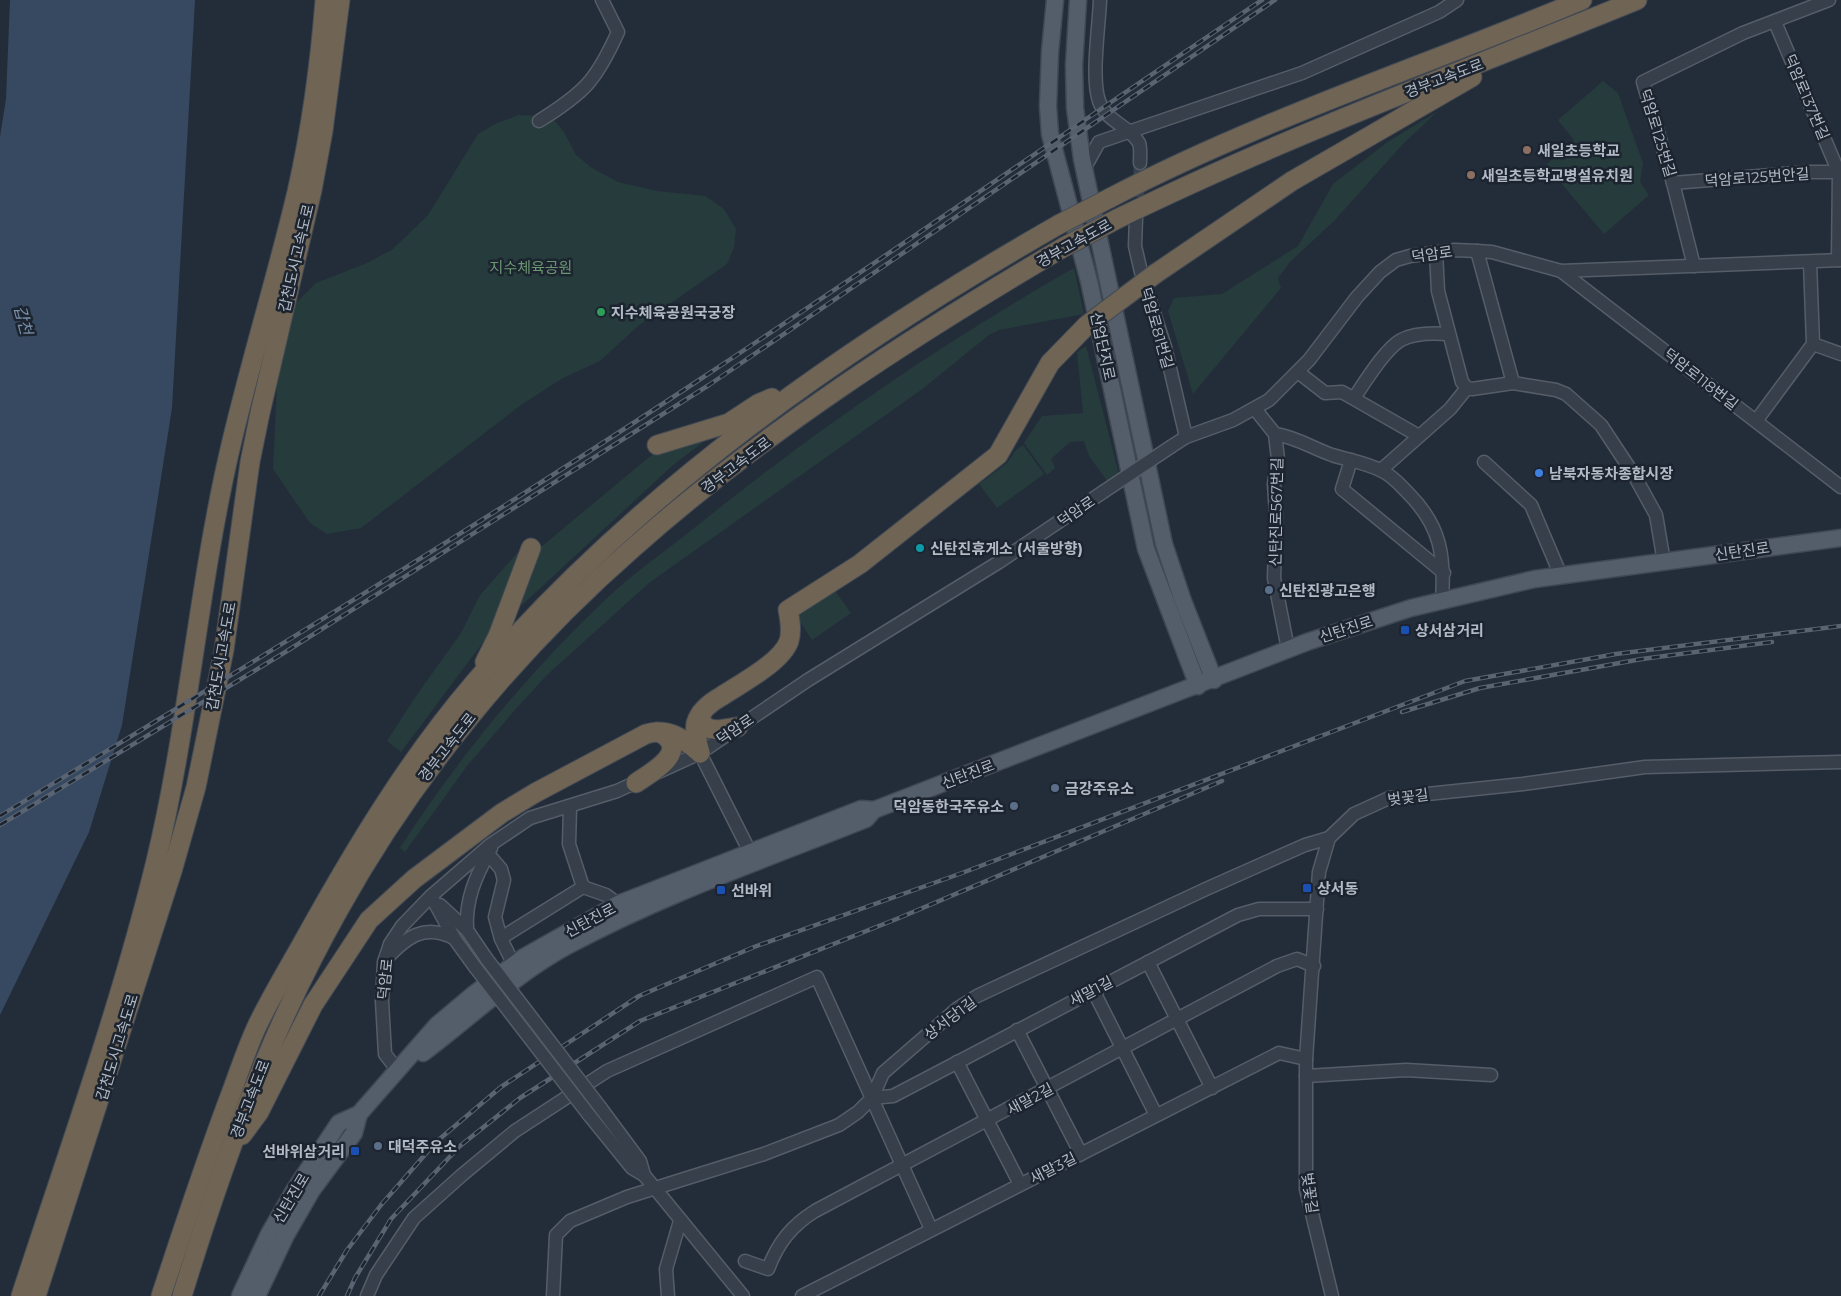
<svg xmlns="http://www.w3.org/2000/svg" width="1841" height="1296" viewBox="0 0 1841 1296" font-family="Montserrat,'Noto Sans KR',sans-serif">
	<rect width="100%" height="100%" fill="#232d39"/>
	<g fill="#263b3c">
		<path d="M 1603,81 L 1618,93 L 1643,163 L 1640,182 L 1649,195 L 1604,234 L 1546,165 L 1574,140 L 1558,120 Z"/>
		<path d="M 1438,111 L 1403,144 L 1335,220 L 1290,262 L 1278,278 L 1281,288 L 1193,394 L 1168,311 L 1174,298 L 1222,294 L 1298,246 L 1333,184 L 1389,141 Z"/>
		<path d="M 519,115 L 542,116 L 554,120 L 564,132 L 576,155 L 592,168 L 618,182 L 657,191 L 705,196 L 724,209 L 736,229 L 734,248 L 727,264 L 638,326 L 600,361 L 563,378 L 521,405 L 361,528 L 327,534 L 310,523 L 273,469 L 278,363 L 289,310 L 316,283 L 367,263 L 393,249 L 428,215 L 478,134 L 497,123 Z"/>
		<path d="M 1074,268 L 1084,314 L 999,330 L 989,335 L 921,390 L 649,583 L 548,674 L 514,711 L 467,766 L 405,852 L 400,848 C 458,758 526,675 604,601 C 633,573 667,550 698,525 C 817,429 942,343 1074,268 Z"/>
		<path d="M 1086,346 L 1119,474 L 1108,482 L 1089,456 L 1084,441 L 1070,442 L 1051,459 L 1055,468 L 1047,475 L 1024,443 L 1042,416 L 1083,413 L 1077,352 Z"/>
		<path d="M 700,438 L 702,443 L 673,465 L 522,605 L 517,602 L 535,552 L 659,449 Z"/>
		<path d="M 1023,445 L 1044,474 L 997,508 L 979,484 L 1007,463 L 1016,450 Z"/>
		<path d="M 520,550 L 493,629 L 401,752 L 387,741 L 414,699 L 461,633 L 480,595 Z"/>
		<path d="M 835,591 L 851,613 L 812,640 L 797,617 Z"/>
	</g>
	<path fill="#374960" d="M 10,0 L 195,0 L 172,408 L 122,725 L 89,832 L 0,1015 L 0,137 L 6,99 Z"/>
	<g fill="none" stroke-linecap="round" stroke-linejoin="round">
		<path stroke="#38424e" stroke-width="12" stroke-dasharray="12 6" stroke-linecap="butt" d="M 1137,215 L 1140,163"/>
		<defs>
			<g id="minor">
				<path d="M 1100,0 C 1099,26 1091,78 1099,101 C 1106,122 1130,126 1139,143 C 1141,148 1140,157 1140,163"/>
				<path d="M 1775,22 L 1839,173 L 1838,260"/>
				<path d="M 539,121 C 584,93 596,81 618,32 L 602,0"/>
				<path d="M 1084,169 L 1099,142 L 1302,73 L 1439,12 L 1457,0"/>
				<path d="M 1673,183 L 1807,172 L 1841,172"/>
				<path d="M 1136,218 L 1135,246 L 1141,272 L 1165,347 L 1186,437"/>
				<path d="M 1477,251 L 1513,383"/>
				<path d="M 1436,252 L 1438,291 L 1462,382 L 1467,388 L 1472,389 L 1513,383 L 1556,390 L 1566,394 L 1601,425 L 1634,475 L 1656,515 L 1664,562"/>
				<path d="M 1694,266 L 1673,183 L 1643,82 L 1743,33 L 1829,0"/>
				<path d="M 1561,271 L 1841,487"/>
				<path d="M 1813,344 L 1841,354"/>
				<path d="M 1298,372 L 1325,393 L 1342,392 L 1419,436"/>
				<path d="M 1354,398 C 1365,382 1385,349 1401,340 C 1414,333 1434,333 1448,334"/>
				<path d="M 1255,409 L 1275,434 L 1278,459 L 1274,484 L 1276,514 L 1274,578 L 1288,649"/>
				<path d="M 1756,421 L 1813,344 L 1810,262"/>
				<path d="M 1275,434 C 1296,437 1312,448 1332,455 C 1348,460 1367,463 1382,471 C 1393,476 1400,485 1408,493 C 1441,526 1445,556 1442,601"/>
				<path d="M 1172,446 L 1186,437 L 1233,420 L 1269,400 L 1309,360 L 1357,297 L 1380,272 L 1396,260 L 1410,256 L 1455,250 L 1477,251 L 1492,252 L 1561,271 L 1841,260"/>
				<path d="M 1351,460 L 1342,489 L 1444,573"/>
				<path d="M 1484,462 L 1531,505 L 1561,576"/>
				<path d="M 1381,470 L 1450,409 L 1467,388"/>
				<path d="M 700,753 L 754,860"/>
				<path d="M 570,807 L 569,844 L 583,887 L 606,895 L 618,904"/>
				<path d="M 488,854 L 501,869 L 504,880 L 495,917 L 501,939 L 514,965"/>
				<path d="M 431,896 L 454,938 L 475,967"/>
				<path d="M 440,905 L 467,930 L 486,958"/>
				<path d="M 467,930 C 465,899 476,876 491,848"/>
				<path d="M 501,938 L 583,887"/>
				<path d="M 387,958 C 408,936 424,924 454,938"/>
				<path d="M 1148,962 L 1212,1088"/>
				<path d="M 1093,990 L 1156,1115"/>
				<path d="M 1017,1030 L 1081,1154"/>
				<path d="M 957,1062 L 1020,1184"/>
				<path d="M 398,1071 L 385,1054 L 382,1001 L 384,962 L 390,944 L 402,926 L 431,896 L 490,845 L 530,818 L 617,791 L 700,753 L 808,680 L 999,562 L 1103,492"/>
				<path d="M 1306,1076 L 1406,1070 L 1491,1075"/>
				<path d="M 872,1098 L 893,1096 L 1238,915 L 1259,909 L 1317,909"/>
				<path d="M 600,1107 L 640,1161 L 644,1175 L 743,1296"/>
				<path d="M 589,1115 L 632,1168 L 644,1175"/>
				<path d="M 745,1261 L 768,1269 C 778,1243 791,1226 815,1211 L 1277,966 L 1297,959 L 1314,966"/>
				<path d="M 367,1296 L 376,1275 L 414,1218 L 462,1175 L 515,1131 L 607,1071 L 817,977 L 931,1229"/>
				<path d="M 553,1296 L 556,1235 L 570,1221 L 627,1197 L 764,1154 L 839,1125 L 858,1112 L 872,1098 L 883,1073 L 958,1008 L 977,996 L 1206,889 L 1305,845 L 1329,838"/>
				<path d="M 668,1296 L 666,1269 L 680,1221"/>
				<path d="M 802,1296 L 1279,1053 L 1306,1059"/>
				<path d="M 1332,1296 L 1306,1189 L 1306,1059 L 1319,872 L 1329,838 L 1354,814 L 1389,798 L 1523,784 L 1645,767 L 1841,762"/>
			</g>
			<g id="major">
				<path d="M 1055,0 L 1050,52 L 1048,106 L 1050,134 L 1089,281 L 1146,549 L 1198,686"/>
				<path d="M 1078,0 L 1074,65 L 1075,108 L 1082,159 L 1164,544 L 1183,601 L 1214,680"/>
				<path d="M 423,1053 C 471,1017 515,974 569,945 C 664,894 766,859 866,819 L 874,810"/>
				<path d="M 240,1296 L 269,1234 L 295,1189 L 339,1123 L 359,1114 L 437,1025 L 474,994 L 524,957 L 618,904 L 861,809 L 874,810 L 1307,642 L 1411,608 L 1535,579 L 1841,538"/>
				<path d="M 257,1296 L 286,1235 L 312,1190 L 354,1133 L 359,1114"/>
			</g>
			<g id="highway">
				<path d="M 1110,198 C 1261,119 1425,66 1582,0"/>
				<path d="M 1117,219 C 1286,136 1463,71 1637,0"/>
				<path d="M 1155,274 L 1292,181 L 1472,77"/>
				<path d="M 657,445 L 729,423 L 758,404 L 772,398"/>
				<path d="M 485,662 L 498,636 L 531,548"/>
				<path d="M 701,713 L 700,719 L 706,728 L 718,730 L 738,727"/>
				<path d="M 700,753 C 698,744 694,733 696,723 C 700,710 711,702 722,696 C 740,684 782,662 789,641 C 792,631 790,620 788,610 L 860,564 L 998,455 L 1050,363 L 1087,325"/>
				<path d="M 636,783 C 647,775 682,757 669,740 C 666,735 661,733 656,732"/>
				<path d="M 242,1135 L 259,1112 L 313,1005 L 369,920 L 414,879 L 502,813 L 535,793 L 646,734 C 668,727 684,739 700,753"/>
				<path d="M 21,1296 C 68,1152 120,1008 156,861 C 188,728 198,591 228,458 C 248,369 276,281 297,192 C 311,130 320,64 325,0"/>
				<path d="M 36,1296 L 173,868 L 196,787 L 224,650 L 250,462 L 260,413 L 312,190 L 323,131 L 340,0"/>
				<path d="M 161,1296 C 184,1227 206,1159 232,1091 C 240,1069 248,1045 258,1024 C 273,993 291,964 307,935 C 356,847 409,759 475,682 C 637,492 843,348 1058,225"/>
				<path d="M 182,1296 C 223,1162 270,1031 339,909 C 414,774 518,648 634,547 C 765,431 914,335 1064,247"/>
			</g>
		</defs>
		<use href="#minor" stroke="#555d68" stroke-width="15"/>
		<use href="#major" stroke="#404853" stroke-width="19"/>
		<use href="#highway" stroke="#424a55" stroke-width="21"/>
		<use href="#minor" stroke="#363f4a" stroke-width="12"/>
		<use href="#major" stroke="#545e6a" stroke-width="16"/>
		<use href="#highway" stroke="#706454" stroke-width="19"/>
		<defs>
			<g id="rail">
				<path d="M 1402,712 L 1480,688 L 1642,659 L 1772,642"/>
				<path d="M 0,816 C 236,672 474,529 705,376 C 892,253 1076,125 1262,0"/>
				<path d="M 0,825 L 287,651 L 709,385 L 1275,0"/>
				<path d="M 319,1296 L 347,1250 L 381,1205 L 436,1142 L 501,1087 L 639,996 L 754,947 L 962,873 L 1465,681 L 1616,654 L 1841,626"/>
				<path d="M 347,1296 L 355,1278 L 391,1219 L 460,1146 L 520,1098 L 640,1021 L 899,918 L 1222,781"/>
			</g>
		</defs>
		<use href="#rail" stroke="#596371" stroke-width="4.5"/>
		<use href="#rail" stroke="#1c242f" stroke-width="2.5" stroke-dasharray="8" stroke-linecap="butt"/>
		<defs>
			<g id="minor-bridge">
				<path d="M 1103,492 L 1172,446"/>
				<path d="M 486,958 L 600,1107"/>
				<path d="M 475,967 L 589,1115"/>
			</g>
			<g id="highway-bridge">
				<path d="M 1058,225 L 1110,198"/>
				<path d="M 1064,247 L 1117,219"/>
				<path d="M 1087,325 L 1155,274"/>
			</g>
		</defs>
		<use href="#minor-bridge" stroke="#555d68" stroke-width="15" stroke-linecap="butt"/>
		<use href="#highway-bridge" stroke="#424a55" stroke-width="21" stroke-linecap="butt"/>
		<use href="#minor-bridge" stroke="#363f4a" stroke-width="12"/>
		<use href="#highway-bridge" stroke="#706454" stroke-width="19"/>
	</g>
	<g fill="#8d6e63" stroke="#1c242f" stroke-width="2">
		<circle cx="1527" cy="150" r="5"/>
		<circle cx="1471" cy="175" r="5"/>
	</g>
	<circle fill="#2e9e5b" stroke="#1c242f" stroke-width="2" cx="601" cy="312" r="5"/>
	<circle fill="#3f7fe0" stroke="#1c242f" stroke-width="2" cx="1539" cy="473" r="5"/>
	<circle fill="#0f9aa8" stroke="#1c242f" stroke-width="2" cx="920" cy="548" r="5"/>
	<g fill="#5c6f8a" stroke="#1c242f" stroke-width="2">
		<circle cx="1269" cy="590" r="5"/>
		<circle cx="1055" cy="788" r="5"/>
		<circle cx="1014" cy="806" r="5"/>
		<circle cx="378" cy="1146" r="5"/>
	</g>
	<g fill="#1a4fb4" stroke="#1c242f" stroke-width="2">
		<rect x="1400" y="625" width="10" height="10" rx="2.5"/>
		<rect x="1302" y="883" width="10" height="10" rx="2.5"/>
		<rect x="716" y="885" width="10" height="10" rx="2.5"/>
		<rect x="350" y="1146" width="10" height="10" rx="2.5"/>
	</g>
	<g text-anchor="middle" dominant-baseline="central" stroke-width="5" stroke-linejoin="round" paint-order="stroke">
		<g font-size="15" fill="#b2bac6" stroke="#1c242f">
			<text transform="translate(1444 78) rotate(-21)">경부고속도로</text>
			<text transform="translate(1807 97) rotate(67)">덕암로137번길</text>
			<text transform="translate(1658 133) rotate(73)">덕암로125번길</text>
			<text transform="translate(1757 177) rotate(-4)">덕암로125번안길</text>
			<text transform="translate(1074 243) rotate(-29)">경부고속도로</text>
			<text transform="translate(1432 254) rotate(-8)">덕암로</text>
			<text transform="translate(296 258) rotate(-77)">갑천도시고속도로</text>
			<text transform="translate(1157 328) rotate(74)">덕암로81번길</text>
			<text transform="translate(1103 346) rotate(78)">산업단지로</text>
			<text transform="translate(1701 379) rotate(38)">덕암로118번길</text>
			<text transform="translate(736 465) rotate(-37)">경부고속도로</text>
			<text transform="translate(1076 511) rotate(-34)">덕암로</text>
			<text transform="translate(1276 512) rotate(-89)">신탄진로567번길</text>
			<text transform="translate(1742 551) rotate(-8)">신탄진로</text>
			<text transform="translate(1346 629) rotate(-18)">신탄진로</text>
			<text transform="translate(221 656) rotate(-80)">갑천도시고속도로</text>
			<text transform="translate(735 729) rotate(-34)">덕암로</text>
			<text transform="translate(447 747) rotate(-52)">경부고속도로</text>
			<text transform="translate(968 774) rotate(-21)">신탄진로</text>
			<text transform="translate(1408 797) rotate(-8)">벚꽃길</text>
			<text transform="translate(590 920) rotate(-28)">신탄진로</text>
			<text transform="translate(385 979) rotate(-84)">덕암로</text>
			<text transform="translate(1091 991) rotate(-27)">새말1길</text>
			<text transform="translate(950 1018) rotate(-37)">상서당1길</text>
			<text transform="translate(117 1047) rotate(-73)">갑천도시고속도로</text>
			<text transform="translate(250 1099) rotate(-69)">경부고속도로</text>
			<text transform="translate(1030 1099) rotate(-28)">새말2길</text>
			<text transform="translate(1053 1168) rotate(-27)">새말3길</text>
			<text transform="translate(1310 1193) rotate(82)">벚꽃길</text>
			<text transform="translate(291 1198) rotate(-59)">신탄진로</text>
		</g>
		<g font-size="15" font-weight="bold" fill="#b2bac6" stroke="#1c242f" text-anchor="start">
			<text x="1537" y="150">새일초등학교</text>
			<text x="1481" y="175">새일초등학교병설유치원</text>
			<text x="611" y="312">지수체육공원국궁장</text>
			<text x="1549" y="473">남북자동차종합시장</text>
			<text x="930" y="548">신탄진휴게소 (서울방향)</text>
			<text x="1279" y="590">신탄진광고은행</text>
			<text x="1415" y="630">상서삼거리</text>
			<text x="1065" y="788">금강주유소</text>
			<text x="1004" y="806" text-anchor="end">덕암동한국주유소</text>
			<text x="1317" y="888">상서동</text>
			<text x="731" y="890">선바위</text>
			<text x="388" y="1146">대덕주유소</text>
			<text x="345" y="1151" text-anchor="end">선바위삼거리</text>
		</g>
		<g font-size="15" fill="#6a9672" stroke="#1c242f">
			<text x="531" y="267">지수체육공원</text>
		</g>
		<g font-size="16" font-style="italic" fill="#7b91ad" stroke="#1c242f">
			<text transform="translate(23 320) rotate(75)">갑천</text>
		</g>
	</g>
</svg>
